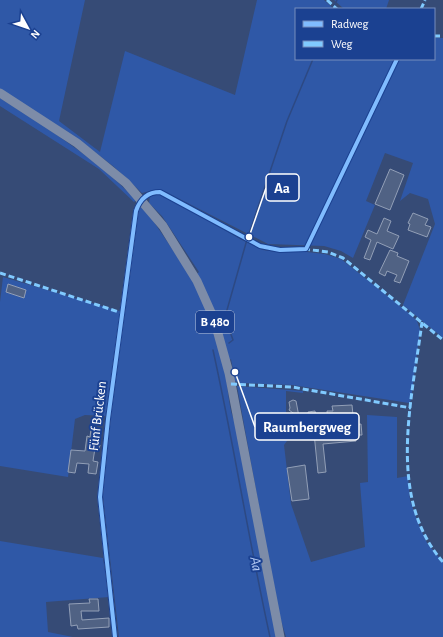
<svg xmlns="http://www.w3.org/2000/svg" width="443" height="637" viewBox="0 0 443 637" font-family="'Alegreya Sans',sans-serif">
	<rect width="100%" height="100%" fill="#364b76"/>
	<g fill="#2f58a7">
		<path d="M 0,0 L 85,0 L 59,121 L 100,152 L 125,51 L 235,95 L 257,0 L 324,0 L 334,9 L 296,9 L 296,59 L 434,59 L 434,38 L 443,38 L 443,338 L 403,305 L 435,224 L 428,199 L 410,193 L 400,201 L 413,163 L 385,153 L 366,201 L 375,205 L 353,258 L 341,251 L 324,246 L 268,244 L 164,191 L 154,190 L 142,193 L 113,166 L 74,136 L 0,89 Z"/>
		<path d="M 334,0 L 389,0 L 386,9 L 344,9 Z"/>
		<path d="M 0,98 C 48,129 96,158 136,200 L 134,202 L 99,169 L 0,106 Z"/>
		<path d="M 156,195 L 163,195 L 242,240 L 263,250 L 277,252 L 307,252 L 325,254 L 341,259 L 409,313 L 417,321 L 420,330 L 411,400 L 409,403 L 292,385 L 240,383 L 235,381 L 231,359 L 224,366 C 229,387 227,408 237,427 L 278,637 L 119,637 L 103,496 L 106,416 L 85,415 L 75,419 L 68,477 L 0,466 L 0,302 L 3,277 L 119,311 L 124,310 L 139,207 L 143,206 L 192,278 L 199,272 L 162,216 L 149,203 L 150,196 Z"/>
		<path d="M 237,386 L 303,391 L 303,393 L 286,391 L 286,417 L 292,434 L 284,445 L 291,504 L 311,562 L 365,547 L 360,483 L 368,482 L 367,415 L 397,417 L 397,478 L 408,476 L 410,500 L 418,523 L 427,543 L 443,562 L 443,637 L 286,637 L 278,610 Z"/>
		<path d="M 0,541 L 103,558 L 109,597 L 46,602 L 48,632 L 73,637 L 0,637 Z"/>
	</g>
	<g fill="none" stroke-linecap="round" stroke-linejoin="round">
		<g stroke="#2d4983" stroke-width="1.5">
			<path d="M 333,9 L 337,0"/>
			<path d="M 229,343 L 233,340 L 225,317 L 246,243 L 287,121 L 313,59"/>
			<path d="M 213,350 C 234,445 249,542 270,637"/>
		</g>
	</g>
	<g fill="#506284" stroke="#929fb7">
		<path d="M 390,169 L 404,175 L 390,210 L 375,204 Z"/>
		<path d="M 413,213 L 428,219 L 425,225 L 431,227 L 427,237 L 408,230 L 410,224 L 408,223 Z"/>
		<path d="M 384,218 L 391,221 L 387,231 L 399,236 L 393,249 L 377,242 L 370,260 L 364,258 L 371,240 L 365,237 L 368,230 L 377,234 Z"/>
		<path d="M 390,250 L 398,253 L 397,256 L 409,261 L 400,283 L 394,281 L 397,275 L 387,271 L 385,276 L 379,273 Z"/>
		<path d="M 8,284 L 26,290 L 24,298 L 6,292 Z"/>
		<path d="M 293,400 L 296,401 L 300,422 L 309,420 L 308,412 L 315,411 L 319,439 L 330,438 L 327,411 L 333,411 L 332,406 L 352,405 L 354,425 L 361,424 L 362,435 L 355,435 L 356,441 L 323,444 L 326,472 L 318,473 L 314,433 L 294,436 L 291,416 L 296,415 L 289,410 L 290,408 L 289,402 Z"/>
		<path d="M 91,429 L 98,430 L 96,444 L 100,445 L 99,449 L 95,448 L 93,461 L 98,462 L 96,474 L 88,473 L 89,464 L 77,463 L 75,473 L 68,472 L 71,450 L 85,451 L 87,436 L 90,437 Z"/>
		<path d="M 305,465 L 309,499 L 292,501 L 287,468 Z"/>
		<path d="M 89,599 L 98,599 L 99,611 L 81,611 L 82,620 L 109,618 L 109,627 L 78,629 L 77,625 L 71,626 L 69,604 L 90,603 Z"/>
	</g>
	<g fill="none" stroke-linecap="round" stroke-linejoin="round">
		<path stroke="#7e8ca9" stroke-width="5.5" d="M 115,637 L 100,497 L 108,419 L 136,211 L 141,199"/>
		<path stroke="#7d8ca8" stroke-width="9" d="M 0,93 L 77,143 L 126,183 L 163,226 L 197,281 L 214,319 L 229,373 L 280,637"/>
		<g stroke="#80caff" stroke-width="3" stroke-dasharray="6 3" stroke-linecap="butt">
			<path d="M 327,0 L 337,9"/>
			<path d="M 421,9 L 425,0"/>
			<path d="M 434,36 L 443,36"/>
			<path d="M 304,249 L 328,252 L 343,258 L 443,340"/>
			<path d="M 0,273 L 122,313"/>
			<path d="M 422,322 C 412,400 386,497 443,562"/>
			<path d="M 231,384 L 292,387 L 411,408"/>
		</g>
		<defs>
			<path id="cycleway" d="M 115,637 L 100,497 L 108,419 L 136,211 C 140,199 147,192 160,192 L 260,246 L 280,250 L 306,249 L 397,59"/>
		</defs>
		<use href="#cycleway" stroke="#1b4191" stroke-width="6"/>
		<use href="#cycleway" stroke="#80bcff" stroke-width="4"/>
	</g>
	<g text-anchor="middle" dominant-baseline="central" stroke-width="4" stroke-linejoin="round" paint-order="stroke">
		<rect fill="#1b4191" stroke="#bbc6de" stroke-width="1" x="196" y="311" width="38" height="22" rx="3"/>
		<g font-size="13" font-weight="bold" fill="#fff">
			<text x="215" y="322">B 480</text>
		</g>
		<g font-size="14" fill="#fff" stroke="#1b4191">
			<text transform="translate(98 416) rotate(-83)">Fünf Brücken</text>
		</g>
		<g font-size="15" font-style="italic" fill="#b7ccf5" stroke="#1b4191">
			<text transform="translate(256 564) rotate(79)">Aa</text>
		</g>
	</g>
	<path fill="none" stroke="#fff" stroke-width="1.5" d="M249 237L266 188M235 372L255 427"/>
	<g fill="#fff" stroke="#1b4191" stroke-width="1.5">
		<circle cx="249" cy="237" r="4"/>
		<circle cx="235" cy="372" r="4"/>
	</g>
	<g fill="#1b4191" stroke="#fff" stroke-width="1.5">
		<rect x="266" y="174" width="33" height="27" rx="4"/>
		<rect x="255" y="413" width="104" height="27" rx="4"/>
	</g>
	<g font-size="15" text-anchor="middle" font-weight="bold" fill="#fff">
		<text x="282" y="193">Aa</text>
		<text x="307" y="432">Raumbergweg</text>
	</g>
	<rect x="295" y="8" width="140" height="52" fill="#1b4191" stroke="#768dbd"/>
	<rect x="303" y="21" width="20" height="6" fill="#80bcff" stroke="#768dbd"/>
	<text x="331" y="28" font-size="12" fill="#ffffff">Radweg</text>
	<rect x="303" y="41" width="20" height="6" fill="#80caff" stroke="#768dbd"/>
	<text x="331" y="48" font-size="12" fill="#ffffff">Weg</text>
	<g transform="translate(28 28) rotate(130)" stroke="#1b4191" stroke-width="3" paint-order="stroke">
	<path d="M0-3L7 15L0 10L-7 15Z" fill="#ffffff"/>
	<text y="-6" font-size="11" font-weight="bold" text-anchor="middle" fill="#ffffff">N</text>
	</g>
</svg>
